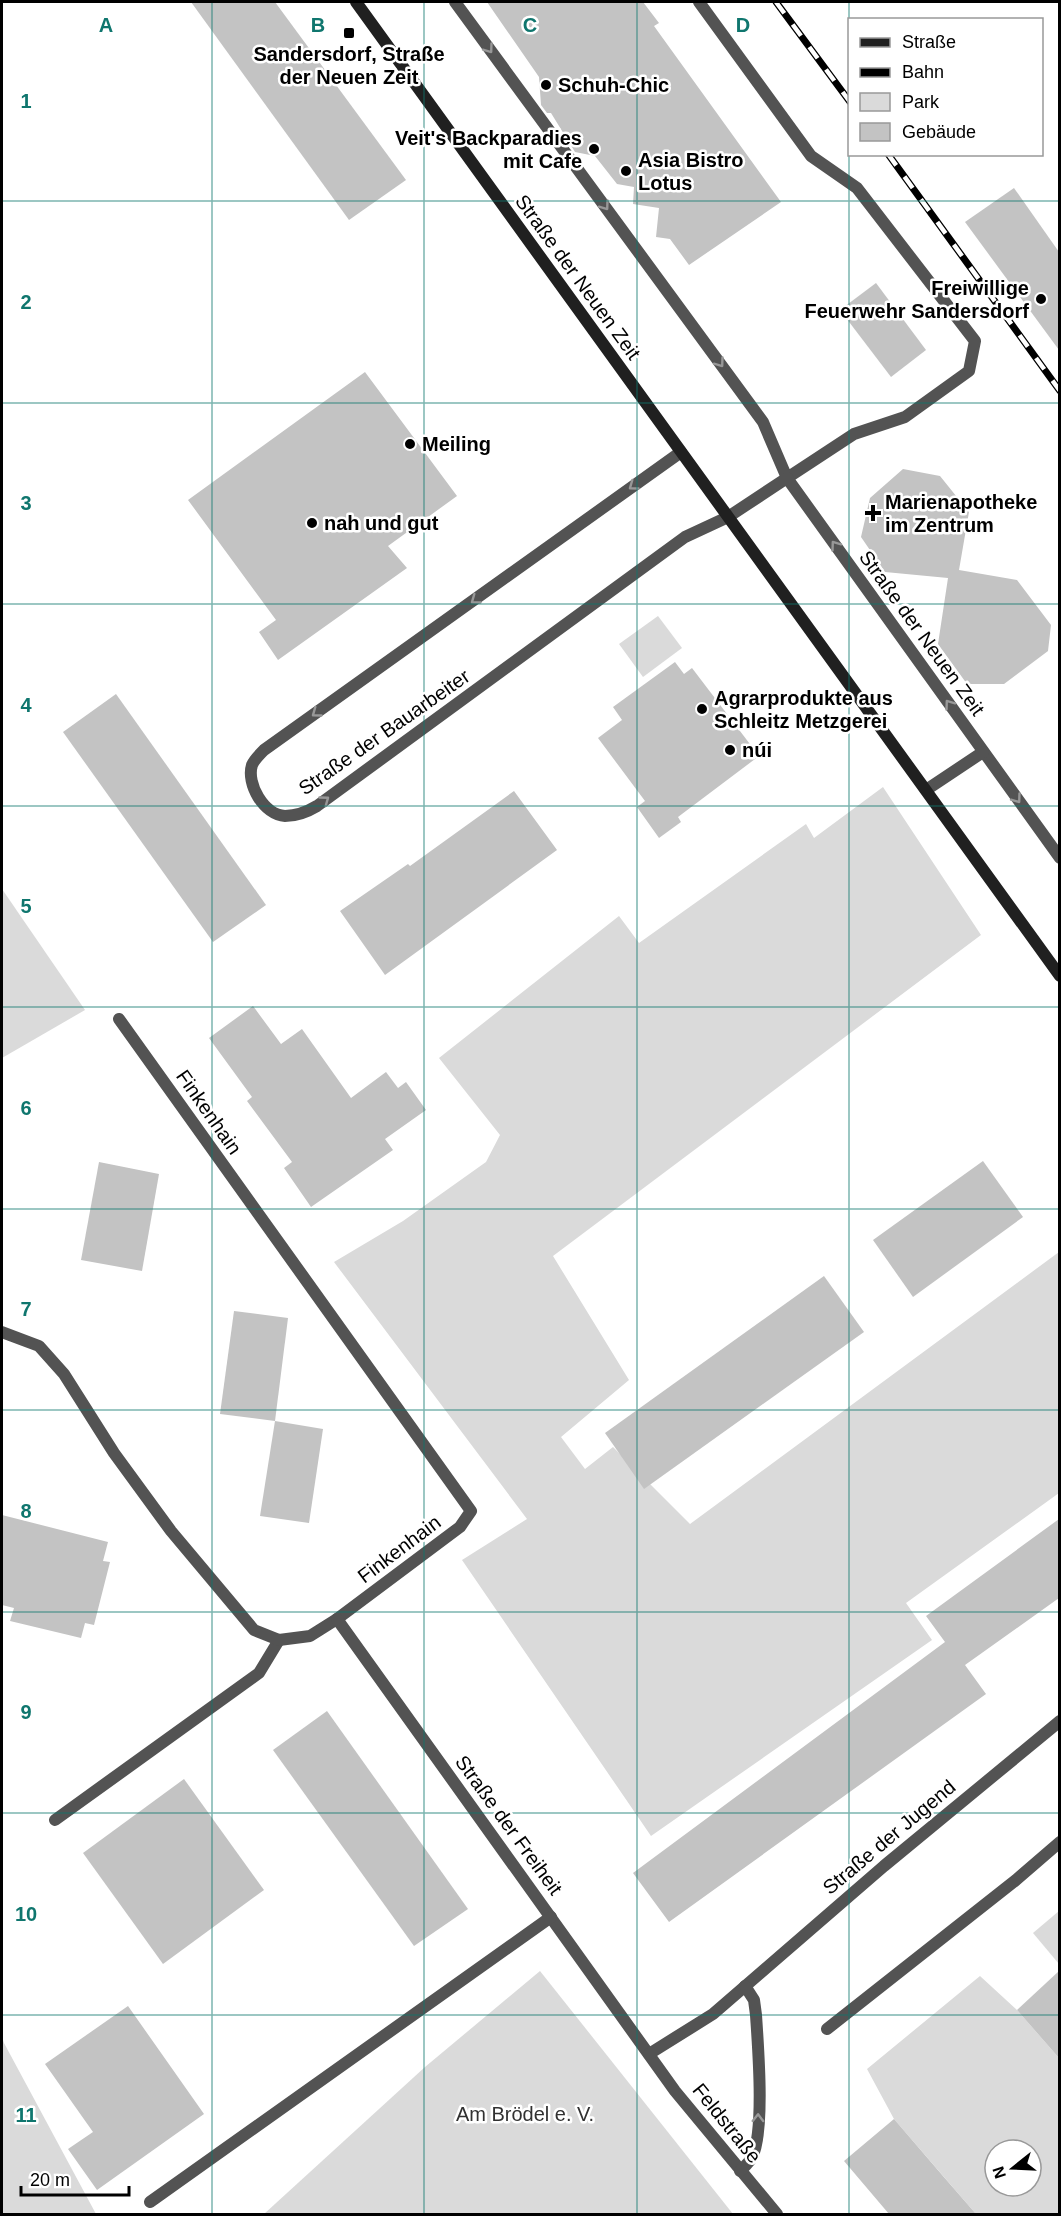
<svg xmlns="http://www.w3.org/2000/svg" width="1061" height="2216" viewBox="0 0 1061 2216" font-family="Arial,sans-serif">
	<rect width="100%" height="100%" fill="#fff"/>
	<g fill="#dadada" fill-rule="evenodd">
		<path d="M 658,616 L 682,648 L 643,677 L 619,644 Z"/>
		<path d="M 883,787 L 981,935 L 553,1256 L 629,1380 L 561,1437 L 585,1469 L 613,1447 L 690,1524 L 1059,1252 L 1059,1493 L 906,1603 L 932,1640 L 651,1836 L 462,1560 L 527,1519 L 334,1262 L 403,1221 L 486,1162 L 500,1135 L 439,1058 L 619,916 L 639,943 L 806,824 L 814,838 Z"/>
		<path d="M 2,889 L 85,1010 L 2,1058 Z"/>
		<path d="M 1059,1911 L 1059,1964 L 1033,1933 Z"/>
		<path d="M 540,1971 L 733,2214 L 264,2214 L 425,2067 Z"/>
		<path d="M 980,1976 L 1017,2010 L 1059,2058 L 1059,2214 L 976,2214 L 894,2119 L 867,2069 ZM 995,2150 L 1031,2150 L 1031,2186 L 995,2186 Z"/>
		<path d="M 2,2037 L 4,2043 L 96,2214 L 2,2214 Z"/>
	</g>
	<g fill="#c3c3c3">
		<path d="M 191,2 L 275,2 L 406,180 L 349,220 Z"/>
		<path d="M 487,2 L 643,2 L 659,23 L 654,26 L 781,202 L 689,265 L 670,239 L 656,237 L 659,208 L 633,204 L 634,187 L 617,184 L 595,156 L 575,152 L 551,113 L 547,113 L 541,105 L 539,77 Z"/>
		<path d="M 1014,188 L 1059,252 L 1059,350 L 965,222 Z"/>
		<path d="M 876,283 L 926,350 L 891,377 L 840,310 Z"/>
		<path d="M 365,372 L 457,496 L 388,546 L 407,568 L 278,660 L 259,632 L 276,620 L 188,500 Z"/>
		<path d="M 903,469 L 940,476 L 969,512 L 959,570 L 1017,580 L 1051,625 L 1048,651 L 1004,684 L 967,684 L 938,644 L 948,578 L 885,572 L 861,537 L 870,498 Z"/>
		<path d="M 675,662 L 684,674 L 692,668 L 759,756 L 678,817 L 681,822 L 659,838 L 637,807 L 645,801 L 598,738 L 622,720 L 613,707 Z"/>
		<path d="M 116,694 L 266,905 L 213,942 L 63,732 Z"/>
		<path d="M 514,791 L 557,850 L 385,975 L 340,911 L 408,864 L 410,866 Z"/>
		<path d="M 253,1006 L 281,1044 L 302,1029 L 351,1098 L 386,1072 L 398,1088 L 406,1082 L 426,1110 L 385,1139 L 393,1150 L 311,1207 L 284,1168 L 292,1162 L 247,1101 L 252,1097 L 209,1038 Z"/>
		<path d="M 983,1161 L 1023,1217 L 913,1297 L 873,1240 Z"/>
		<path d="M 99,1162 L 159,1174 L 142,1271 L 81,1260 Z"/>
		<path d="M 824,1276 L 864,1332 L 644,1489 L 605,1433 Z"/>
		<path d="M 234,1311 L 288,1318 L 275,1421 L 220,1414 Z"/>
		<path d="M 275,1421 L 323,1429 L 309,1523 L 260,1516 Z"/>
		<path d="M 2,1515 L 108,1542 L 103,1561 L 110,1562 L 94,1625 L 85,1623 L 81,1638 L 10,1621 L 14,1608 L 2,1605 Z"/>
		<path d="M 1059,1519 L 1059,1598 L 965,1665 L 986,1694 L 669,1922 L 633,1873 L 945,1642 L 926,1616 Z"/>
		<path d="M 327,1711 L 468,1909 L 414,1946 L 273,1750 Z"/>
		<path d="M 184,1779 L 264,1890 L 163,1964 L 83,1853 Z"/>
		<path d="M 1059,1971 L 1059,2058 L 1017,2010 Z"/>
		<path d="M 128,2006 L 204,2114 L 97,2190 L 68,2149 L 93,2132 L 45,2064 Z"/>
		<path d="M 894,2119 L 943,2176 L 976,2214 L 889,2214 L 844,2161 Z"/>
	</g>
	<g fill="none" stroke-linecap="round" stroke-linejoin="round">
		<g stroke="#535353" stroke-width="12">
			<path d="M 455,2 L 763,422 L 787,478 L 854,434 L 905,417 L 969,371 L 975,341 L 857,188 L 811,156 L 699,2"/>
			<path d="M 55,1820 L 259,1673 L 279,1640"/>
			<path d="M 827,2029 L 1016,1880 L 1060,1842"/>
		</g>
		<g stroke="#535353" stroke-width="12">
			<path d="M 681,452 L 264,750 C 260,754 254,760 252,765 C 246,784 264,815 285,816 C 297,816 307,812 317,806 L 685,537 L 728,517 L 787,478 L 1060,858"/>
			<path d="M 926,790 L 983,752"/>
			<path d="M 2,1332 L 39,1346 L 64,1374 L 114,1453 L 171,1531 L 254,1630 L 279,1640 L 310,1636 L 337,1619 L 460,1527 L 471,1511 L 119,1019"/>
			<path d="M 337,1619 L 675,2091 L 777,2214"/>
			<path d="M 649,2054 L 713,2014 L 884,1866 L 1060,1721"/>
			<path d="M 740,2171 C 744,2167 750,2162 752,2157 C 765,2132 758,2046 756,2015 L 754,2000 L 745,1986"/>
			<path d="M 150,2202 L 551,1917"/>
		</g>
		<path stroke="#202020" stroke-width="12" d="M 356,2 L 1060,976"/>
		<defs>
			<g id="rail">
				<path d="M 776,2 L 850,102"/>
				<path d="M 888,154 L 1060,391"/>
			</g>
		</defs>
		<use href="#rail" stroke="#000" stroke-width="7"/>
		<use href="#rail" stroke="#fff" stroke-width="4.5" stroke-dasharray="14" stroke-linecap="butt"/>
	</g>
	<defs><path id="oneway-chevron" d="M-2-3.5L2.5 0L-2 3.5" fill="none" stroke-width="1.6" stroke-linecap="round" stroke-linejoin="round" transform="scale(1.5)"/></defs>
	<g stroke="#989898">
		<use href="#oneway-chevron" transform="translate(489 49) rotate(54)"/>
		<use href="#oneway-chevron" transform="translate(605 206) rotate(54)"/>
		<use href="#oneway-chevron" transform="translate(720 363) rotate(54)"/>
		<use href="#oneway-chevron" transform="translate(633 486) rotate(144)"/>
		<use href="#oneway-chevron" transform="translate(835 545) rotate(-126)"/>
		<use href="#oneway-chevron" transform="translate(475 600) rotate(144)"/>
		<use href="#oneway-chevron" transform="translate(949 704) rotate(-126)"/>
		<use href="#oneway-chevron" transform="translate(316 713) rotate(144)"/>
		<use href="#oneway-chevron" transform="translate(1017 799) rotate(54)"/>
		<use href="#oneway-chevron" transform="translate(325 800) rotate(-36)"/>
		<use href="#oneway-chevron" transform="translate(758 2118) rotate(-89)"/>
	</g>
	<path fill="none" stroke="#0f766e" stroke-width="1.5" stroke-opacity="0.55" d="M 212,2 L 212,2214M 424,2 L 424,2214M 637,2 L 637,2214M 849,2 L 849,2214M 2,201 L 1060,201M 2,403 L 1060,403M 2,604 L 1060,604M 2,806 L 1060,806M 2,1007 L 1060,1007M 2,1209 L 1060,1209M 2,1410 L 1060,1410M 2,1612 L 1060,1612M 2,1813 L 1060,1813M 2,2015 L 1060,2015"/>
	<g fill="#000" stroke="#fff" stroke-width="2">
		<rect x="343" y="27" width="12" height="12" rx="3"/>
		<circle cx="546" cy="85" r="6"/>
		<circle cx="594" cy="149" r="6"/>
		<circle cx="626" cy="171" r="6"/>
		<circle cx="1041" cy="299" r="6"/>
		<circle cx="410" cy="444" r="6"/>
		<path d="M870 504h6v6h6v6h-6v6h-6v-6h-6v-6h6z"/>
		<circle cx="312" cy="523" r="6"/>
		<circle cx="702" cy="709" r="6"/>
		<circle cx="730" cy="750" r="6"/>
	</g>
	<g text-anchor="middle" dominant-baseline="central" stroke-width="5" stroke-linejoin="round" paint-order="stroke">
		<g font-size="20" font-weight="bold" fill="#000" stroke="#fff" text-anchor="start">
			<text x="349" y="54" text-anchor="middle">Sandersdorf, Straße<tspan x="349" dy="23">der Neuen Zeit</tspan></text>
			<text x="558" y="85">Schuh-Chic</text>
			<text x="582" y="138" text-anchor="end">Veit's Backparadies<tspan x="582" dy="23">mit Cafe</tspan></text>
			<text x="638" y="160">Asia Bistro<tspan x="638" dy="23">Lotus</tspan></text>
			<text x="1029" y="288" text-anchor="end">Freiwillige<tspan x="1029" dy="23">Feuerwehr Sandersdorf</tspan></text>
			<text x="422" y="444">Meiling</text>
			<text x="885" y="502">Marienapotheke<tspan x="885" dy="23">im Zentrum</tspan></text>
			<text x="324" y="523">nah und gut</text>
			<text x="714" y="698">Agrarprodukte aus<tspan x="714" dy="23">Schleitz Metzgerei</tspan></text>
			<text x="742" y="750">núi</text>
		</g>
		<g font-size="20" fill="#000" stroke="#fff">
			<text transform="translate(578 277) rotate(54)">Straße der Neuen Zeit</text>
			<text transform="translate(922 633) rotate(54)">Straße der Neuen Zeit</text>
			<text transform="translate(384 732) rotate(-35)">Straße der Bauarbeiter</text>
			<text transform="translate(209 1112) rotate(55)">Finkenhain</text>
			<text transform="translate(399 1549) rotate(-37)">Finkenhain</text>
			<text transform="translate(509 1825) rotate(54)">Straße der Freiheit</text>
			<text transform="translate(889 1837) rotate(-40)">Straße der Jugend</text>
			<text transform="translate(727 2123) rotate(51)">Feldstraße</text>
		</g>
		<g font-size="20" fill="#313131" stroke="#fff">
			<text x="525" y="2114">Am Brödel e. V.</text>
		</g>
	</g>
	<g font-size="20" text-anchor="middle" font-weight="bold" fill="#0f766e" stroke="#fff" stroke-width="5" stroke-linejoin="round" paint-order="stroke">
		<text x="106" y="32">A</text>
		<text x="318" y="32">B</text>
		<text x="530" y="32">C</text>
		<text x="743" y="32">D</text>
		<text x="26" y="108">1</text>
		<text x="26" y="309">2</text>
		<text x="26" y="510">3</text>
		<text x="26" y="712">4</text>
		<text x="26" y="913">5</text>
		<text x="26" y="1115">6</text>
		<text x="26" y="1316">7</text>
		<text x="26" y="1518">8</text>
		<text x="26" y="1719">9</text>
		<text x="26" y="1921">10</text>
		<text x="26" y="2122">11</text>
	</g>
	<rect width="1061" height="2216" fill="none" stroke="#000000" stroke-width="6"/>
	<rect x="848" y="18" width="195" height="138" fill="#ffffff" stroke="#999999" stroke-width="1.5"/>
	<rect x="860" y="38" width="30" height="9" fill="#202020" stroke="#999999" stroke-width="1.5"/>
	<text x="902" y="48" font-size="18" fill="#000000">Straße</text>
	<rect x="860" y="68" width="30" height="9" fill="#000000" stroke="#999999" stroke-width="1.5"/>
	<text x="902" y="78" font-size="18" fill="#000000">Bahn</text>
	<rect x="860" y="93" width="30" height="18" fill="#dadada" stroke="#999999" stroke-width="1.5"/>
	<text x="902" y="108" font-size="18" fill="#000000">Park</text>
	<rect x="860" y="123" width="30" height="18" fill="#c3c3c3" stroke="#999999" stroke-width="1.5"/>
	<text x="902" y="138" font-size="18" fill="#000000">Gebäude</text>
	<g transform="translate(1013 2168) rotate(252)"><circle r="28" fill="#ffffff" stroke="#999999" stroke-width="1.5"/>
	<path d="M0-4.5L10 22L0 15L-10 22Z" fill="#000000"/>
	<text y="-9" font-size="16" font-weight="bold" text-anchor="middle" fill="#000000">N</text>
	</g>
	<path d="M21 2186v9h108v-9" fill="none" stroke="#000000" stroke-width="3"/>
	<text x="30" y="2186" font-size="18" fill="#000000" stroke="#ffffff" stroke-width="4.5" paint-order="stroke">20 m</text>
</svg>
